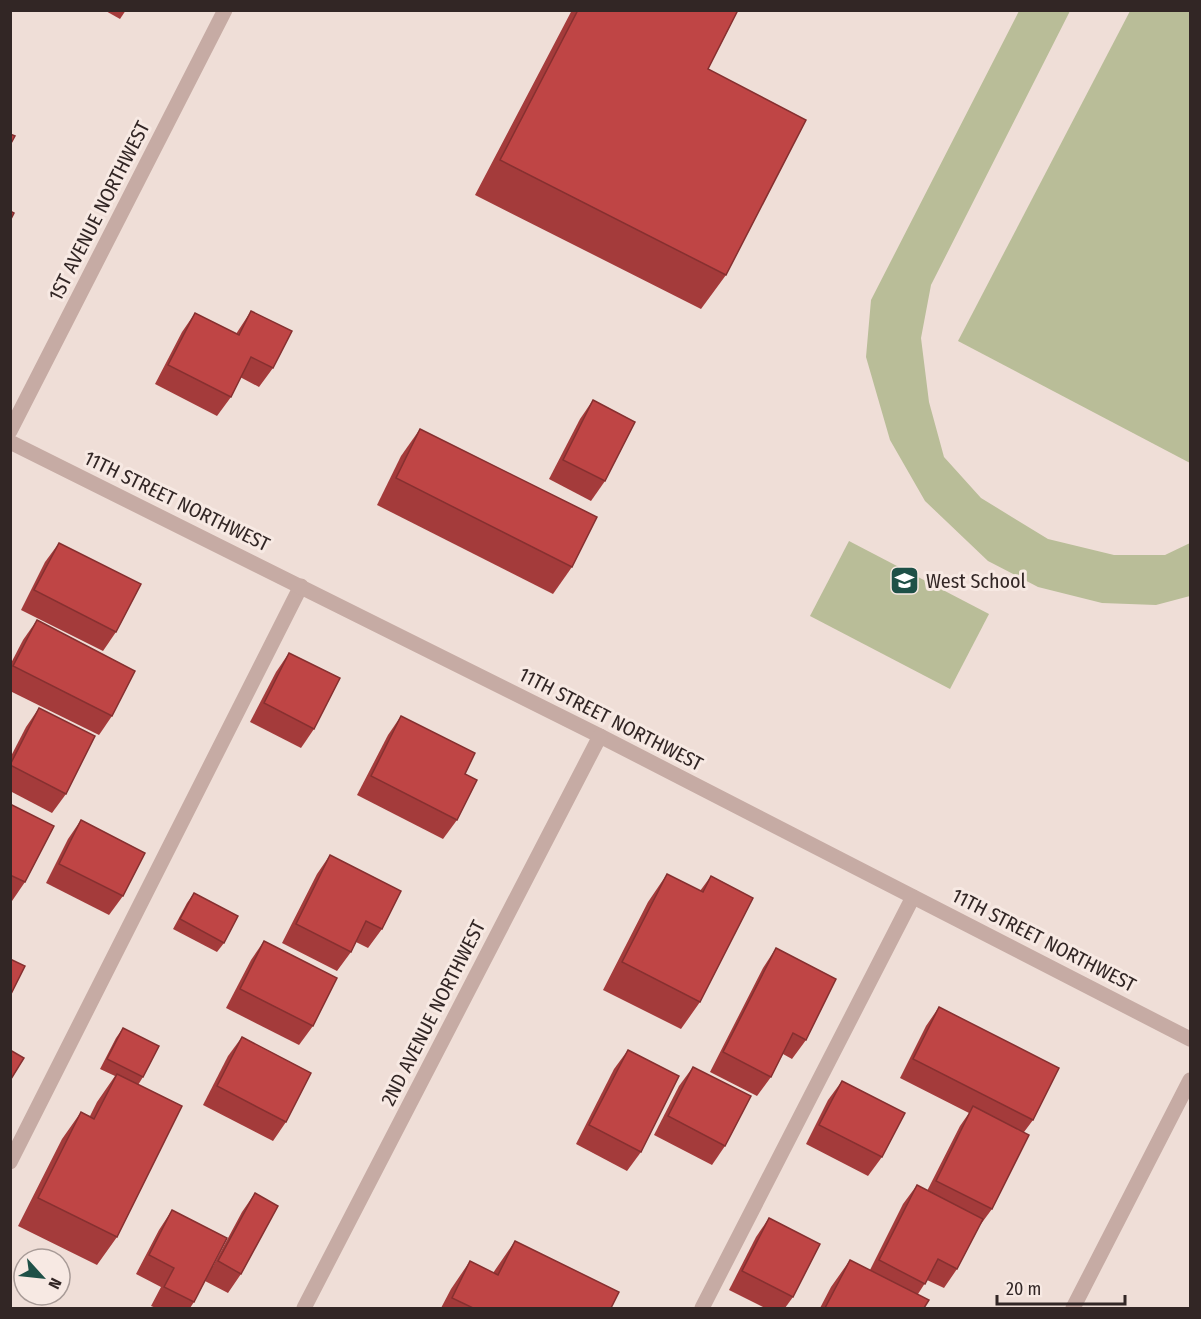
<svg xmlns="http://www.w3.org/2000/svg" width="1201" height="1319" viewBox="0 0 1201 1319" font-family="'Fira Sans Condensed',sans-serif">
	<rect width="100%" height="100%" fill="#efded7"/>
	<g fill="#b9bd98">
		<path d="M 1019,11 L 1070,11 L 931,285 L 921,338 L 929,402 L 944,457 L 981,498 L 1048,539 L 1114,555 L 1165,555 L 1190,543 L 1190,596 L 1156,605 L 1102,603 L 1038,587 L 988,561 L 925,501 L 890,440 L 866,357 L 871,300 Z"/>
		<path d="M 1130,11 L 1190,11 L 1190,463 L 958,341 Z"/>
		<path d="M 849,541 L 989,614 L 950,689 L 810,616 Z"/>
	</g>
	<g fill="none" stroke-linecap="round" stroke-linejoin="round">
		<g stroke="#c6aba4" stroke-width="15">
			<path d="M 10,1162 L 301,586"/>
			<path d="M 702,1308 L 913,897"/>
		</g>
		<g stroke="#c6aba4" stroke-width="15">
			<path d="M 10,431 L 225,10"/>
			<path d="M 10,442 L 600,736 L 1190,1039"/>
			<path d="M 304,1308 L 600,736"/>
			<path d="M 1073,1308 L 1190,1080"/>
		</g>
	</g>
	<g fill="#a43b3b">
		<path d="M 104,10 L 126,10 L 120,19 Z"/>
		<path d="M 572,10 L 738,10 L 708,69 L 726,275 L 701,309 L 475,195 Z"/>
		<path d="M 251,311 L 273,368 L 259,387 L 240,377 L 231,397 L 217,416 L 155,384 L 182,332 L 195,313 L 236,334 Z"/>
		<path d="M 593,400 L 605,481 L 591,501 L 549,479 L 580,419 Z"/>
		<path d="M 420,429 L 572,567 L 553,594 L 377,505 L 401,456 Z"/>
		<path d="M 59,543 L 116,632 L 103,651 L 21,610 L 45,562 Z"/>
		<path d="M 37,620 L 112,716 L 99,735 L 10,691 L 10,665 L 23,640 Z"/>
		<path d="M 289,653 L 314,729 L 301,748 L 250,722 L 276,672 Z"/>
		<path d="M 39,708 L 66,794 L 52,813 L 10,791 L 10,758 L 26,727 Z"/>
		<path d="M 401,716 L 465,774 L 457,820 L 443,839 L 357,795 L 388,735 Z"/>
		<path d="M 10,804 L 25,882 L 12,901 L 10,901 Z"/>
		<path d="M 81,820 L 123,896 L 109,915 L 46,883 L 68,839 Z"/>
		<path d="M 330,855 L 382,929 L 368,948 L 356,942 L 351,952 L 337,971 L 282,943 L 317,874 Z"/>
		<path d="M 667,874 L 700,891 L 711,876 L 700,1002 L 681,1029 L 603,990 L 648,902 Z"/>
		<path d="M 194,893 L 224,943 L 217,952 L 173,929 L 187,903 Z"/>
		<path d="M 264,941 L 313,1026 L 299,1045 L 226,1008 L 251,960 Z"/>
		<path d="M 776,948 L 806,1040 L 792,1059 L 783,1054 L 771,1077 L 757,1096 L 710,1072 L 763,968 Z"/>
		<path d="M 939,1007 L 1033,1120 L 1024,1132 L 992,1209 L 978,1228 L 957,1269 L 944,1288 L 927,1280 L 918,1294 L 924,1308 L 820,1308 L 831,1287 L 850,1260 L 870,1270 L 903,1204 L 917,1185 L 927,1191 L 960,1126 L 969,1113 L 900,1078 L 926,1026 Z"/>
		<path d="M 123,1028 L 143,1077 L 138,1085 L 117,1237 L 97,1265 L 18,1226 L 62,1139 L 81,1112 L 90,1116 L 97,1102 L 115,1076 L 100,1069 L 116,1038 Z"/>
		<path d="M 242,1037 L 286,1122 L 273,1141 L 203,1105 L 228,1056 Z"/>
		<path d="M 628,1050 L 641,1152 L 627,1171 L 576,1144 L 614,1069 Z"/>
		<path d="M 693,1067 L 725,1146 L 712,1165 L 654,1135 L 679,1086 Z"/>
		<path d="M 842,1081 L 882,1157 L 868,1176 L 806,1144 L 828,1100 Z"/>
		<path d="M 255,1193 L 241,1274 L 228,1293 L 205,1281 L 194,1302 L 190,1308 L 156,1308 L 151,1306 L 161,1287 L 136,1274 L 159,1230 L 172,1210 L 213,1266 L 242,1212 Z"/>
		<path d="M 769,1218 L 793,1297 L 785,1308 L 765,1308 L 729,1290 L 756,1237 Z"/>
		<path d="M 515,1241 L 611,1308 L 441,1308 L 451,1289 L 470,1261 L 493,1273 Z"/>
	</g>
	<g fill="#bf4545" stroke="#863030" stroke-width="1.5">
		<path d="M 578,10 L 738,10 L 708,69 L 806,120 L 726,275 L 500,160 Z"/>
		<path d="M 10,134 L 15,136 L 10,145 Z"/>
		<path d="M 10,211 L 14,213 L 10,221 Z"/>
		<path d="M 251,311 L 292,331 L 273,368 L 251,357 L 231,397 L 168,365 L 195,313 L 239,335 Z"/>
		<path d="M 593,400 L 635,422 L 605,481 L 563,460 Z"/>
		<path d="M 420,429 L 597,517 L 572,567 L 396,478 Z"/>
		<path d="M 59,543 L 141,584 L 116,632 L 34,590 Z"/>
		<path d="M 37,620 L 135,671 L 112,716 L 13,666 Z"/>
		<path d="M 289,653 L 340,678 L 314,729 L 264,703 Z"/>
		<path d="M 39,708 L 95,736 L 66,794 L 10,765 Z"/>
		<path d="M 401,716 L 475,753 L 465,774 L 477,780 L 457,820 L 371,776 Z"/>
		<path d="M 10,804 L 54,826 L 25,882 L 10,875 Z"/>
		<path d="M 81,820 L 145,853 L 123,896 L 59,864 Z"/>
		<path d="M 330,855 L 401,891 L 382,929 L 366,921 L 351,952 L 296,924 Z"/>
		<path d="M 667,874 L 703,892 L 711,876 L 753,898 L 700,1002 L 622,962 Z"/>
		<path d="M 194,893 L 238,916 L 224,943 L 180,919 Z"/>
		<path d="M 264,941 L 337,978 L 313,1026 L 240,989 Z"/>
		<path d="M 776,948 L 836,979 L 806,1040 L 793,1033 L 771,1077 L 723,1052 Z"/>
		<path d="M 10,959 L 25,966 L 10,996 Z"/>
		<path d="M 939,1007 L 1059,1068 L 1033,1120 L 913,1059 Z"/>
		<path d="M 123,1028 L 159,1046 L 143,1077 L 107,1059 Z"/>
		<path d="M 242,1037 L 311,1073 L 286,1122 L 217,1086 Z"/>
		<path d="M 10,1050 L 24,1058 L 11,1079 L 10,1079 Z"/>
		<path d="M 628,1050 L 679,1076 L 641,1152 L 589,1125 Z"/>
		<path d="M 693,1067 L 751,1096 L 725,1146 L 668,1116 Z"/>
		<path d="M 117,1074 L 182,1106 L 117,1237 L 38,1198 L 81,1112 L 94,1119 Z"/>
		<path d="M 842,1081 L 905,1113 L 882,1157 L 819,1125 Z"/>
		<path d="M 973,1106 L 1029,1135 L 992,1209 L 936,1181 Z"/>
		<path d="M 917,1185 L 983,1219 L 957,1269 L 938,1259 L 925,1284 L 879,1260 Z"/>
		<path d="M 255,1193 L 278,1206 L 241,1274 L 218,1261 Z"/>
		<path d="M 172,1210 L 227,1238 L 194,1302 L 164,1287 L 174,1268 L 149,1255 Z"/>
		<path d="M 769,1218 L 820,1244 L 793,1297 L 742,1271 Z"/>
		<path d="M 515,1241 L 619,1292 L 611,1308 L 473,1308 L 452,1298 L 470,1261 L 498,1275 Z"/>
		<path d="M 850,1260 L 929,1300 L 924,1308 L 825,1308 Z"/>
	</g>
	<defs>
		<symbol id="school-square" viewBox="-11 -11 22 22"><rect x="-9" y="-9" width="18" height="18" rx="4" fill="#1e5047" stroke="#f7e9e3"/><path d="M0-5L7-2L0 1L-7-2ZM-4 1L0 2.5L4 1V4Q0 6-4 4Z" fill="#fff"/></symbol>
	</defs>
	<g fill-rule="evenodd">
		<use href="#school-square" x="888" y="564" width="33" height="33"/>
	</g>
	<g text-anchor="middle" dominant-baseline="central" stroke-width="6" stroke-linejoin="round" paint-order="stroke">
		<g font-size="20" fill="#322625" stroke="#f7e9e3">
			<text transform="translate(99 211) rotate(-63)">1ST AVENUE NORTHWEST</text>
			<text transform="translate(177 501) rotate(26)">11TH STREET NORTHWEST</text>
			<text transform="translate(611 719) rotate(27)">11TH STREET NORTHWEST</text>
			<text transform="translate(1044 940) rotate(27)">11TH STREET NORTHWEST</text>
			<text transform="translate(433 1013) rotate(-63)">2ND AVENUE NORTHWEST</text>
		</g>
		<g font-size="20" fill="#322625" stroke="#f7e9e3" text-anchor="start">
			<text x="926" y="581">West School</text>
		</g>
	</g>
	<rect width="1201" height="1319" fill="none" stroke="#322625" stroke-width="24"/>
	<g transform="translate(42 1277) rotate(117)"><circle r="28" fill="#f7e9e3" stroke="#a89b97" stroke-width="1.5"/>
	<path d="M0-4.5L10 22L0 15L-10 22Z" fill="#1e5047"/>
	<text y="-9" font-size="16" font-weight="bold" text-anchor="middle" fill="#322625">N</text>
	</g>
	<path d="M997 1295v9h128v-9" fill="none" stroke="#322625" stroke-width="3"/>
	<text x="1006" y="1295" font-size="18" fill="#322625" stroke="#f7e9e3" stroke-width="4.5" paint-order="stroke">20 m</text>
</svg>
